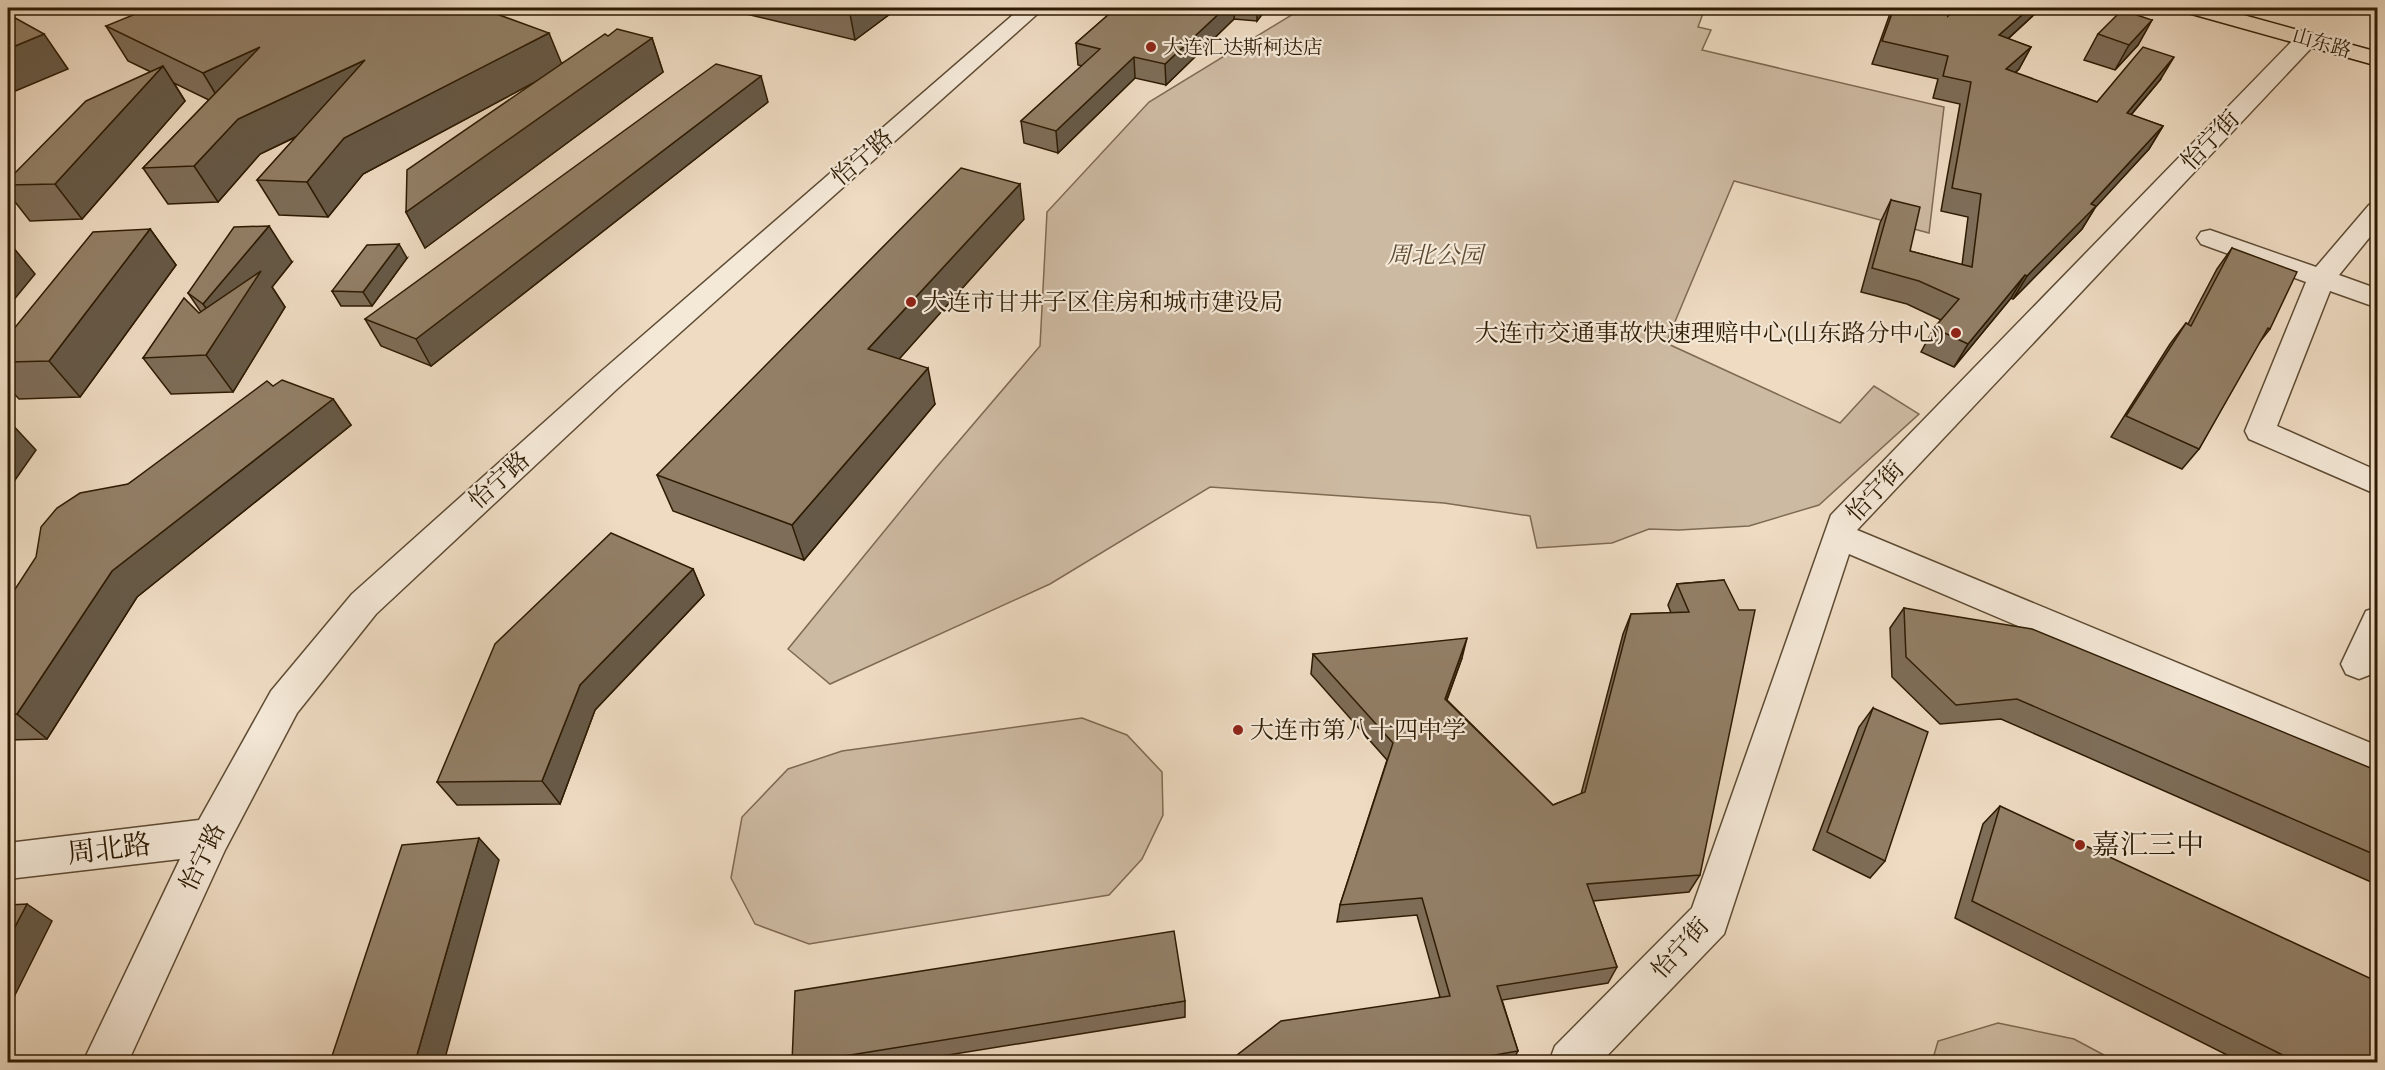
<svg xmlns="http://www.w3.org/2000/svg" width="2385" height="1070" viewBox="0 0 2385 1070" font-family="Alegreya,'Noto Serif SC',serif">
	<rect width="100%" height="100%" fill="#eedbc2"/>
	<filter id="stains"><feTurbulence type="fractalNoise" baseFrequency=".00333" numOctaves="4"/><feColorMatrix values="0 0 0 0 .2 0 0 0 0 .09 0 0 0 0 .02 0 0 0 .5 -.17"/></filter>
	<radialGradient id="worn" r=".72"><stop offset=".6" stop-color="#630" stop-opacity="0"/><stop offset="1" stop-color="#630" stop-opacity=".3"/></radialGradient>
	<g fill="#cdbaa2" stroke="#7e6a52" stroke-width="1.5">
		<path d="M 1303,8 L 1705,8 L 1698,27 L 1711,30 L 1702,50 L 1944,107 L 1929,233 L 1734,181 L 1666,343 L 1840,423 L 1874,386 L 1919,414 L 1819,505 L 1749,526 L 1679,530 L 1649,529 L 1612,543 L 1537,548 L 1530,516 L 1444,503 L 1210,487 L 1050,584 L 830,684 L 788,649 L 935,469 L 1040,346 L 1047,212 L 1149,102 Z"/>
		<path d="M 1082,718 L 1127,735 L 1162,772 L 1163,815 L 1142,859 L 1109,895 L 809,944 L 755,924 L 731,878 L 742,817 L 788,769 L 842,751 Z"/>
		<path d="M 1998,1023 L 2074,1039 L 2117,1062 L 1932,1062 L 1938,1041 Z"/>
	</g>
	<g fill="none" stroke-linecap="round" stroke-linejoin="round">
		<defs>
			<g id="minor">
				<path d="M 1021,8 L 1044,8 L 617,389 L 376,614 L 297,713 L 225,850 L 128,1062 L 83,1062 L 180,859 L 8,879 L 8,843 L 199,820 L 271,691 L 352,594 L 597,375 Z"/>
				<path d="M 2307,32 L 2315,34 L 2318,39 L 2315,44 L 1857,530 L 2378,746 L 2378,779 L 1849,554 L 1724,934 L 1601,1062 L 1549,1062 L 1555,1046 L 1692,908 L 1831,515 L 2299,34 Z"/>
				<path d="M 2378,202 L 2378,227 L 2339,275 L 2378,289 L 2378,308 L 2330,291 L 2277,426 L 2378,471 L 2378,495 L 2249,439 L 2245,431 L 2306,282 L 2201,244 L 2197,238 L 2201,232 L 2210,230 L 2316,267 L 2369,205 Z"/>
				<path d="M 2378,607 L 2378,663 L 2372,674 L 2359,679 L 2346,674 L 2341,664 L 2366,611 Z"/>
			</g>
			<path id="major" d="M 2185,8 L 2218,8 L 2378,52 L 2378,66 L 2188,13 Z"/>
		</defs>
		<use href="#minor" stroke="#5e4b33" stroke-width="3"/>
		<use href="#major" stroke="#2e1b03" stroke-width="3"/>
		<use href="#minor" fill="#f4e8d7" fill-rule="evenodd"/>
		<use href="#major" fill="#eedbc2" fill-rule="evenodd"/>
	</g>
	<g fill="#7e6d58" stroke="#2e1b03" stroke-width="1.5">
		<path d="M 721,8 L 898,8 L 855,40 Z"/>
		<path d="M 1116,8 L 1281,8 L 1263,13 L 1257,21 L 1234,19 L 1166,85 L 1135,78 L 1058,153 L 1024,143 L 1021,121 L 1082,66 L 1078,65 L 1076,43 Z"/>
		<path d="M 1892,8 L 1950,8 L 1948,16 L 1958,8 L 2041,8 L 2039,10 L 2008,39 L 2031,47 L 2019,69 L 2015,73 L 2097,102 L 2160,80 L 2131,115 L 2163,126 L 2149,149 L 2096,206 L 2082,229 L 2013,299 L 2011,298 L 1954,367 L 1921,352 L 1934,328 L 1941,320 L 1907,304 L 1861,292 L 1880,223 L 1891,200 L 1910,251 L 1962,265 L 1968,217 L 1941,211 L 1960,104 L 1933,98 L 1938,79 L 1872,64 Z"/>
		<path d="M 2152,20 L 2138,45 L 2115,70 L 2084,60 L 2098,34 Z"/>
		<path d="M 106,26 L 561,64 L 608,36 L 652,38 L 663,72 L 425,248 L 406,212 L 537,81 L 363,174 L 328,217 L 279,215 L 257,180 L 296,137 L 260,154 L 218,202 L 168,204 L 143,168 L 209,100 L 174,83 L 185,101 L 82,219 L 30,221 L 8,193 L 8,180 L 151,72 L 128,61 Z"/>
		<path d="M 768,102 L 431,366 L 381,346 L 365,319 Z"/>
		<path d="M 1024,219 L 899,359 L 935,404 L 804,560 L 673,511 L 657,475 Z"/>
		<path d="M 150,229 L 176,265 L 80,397 L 19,399 L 8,387 L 8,336 Z"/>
		<path d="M 2232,248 L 2270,329 L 2259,343 L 2199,449 L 2182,469 L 2111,437 L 2170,344 L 2186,323 L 2188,324 L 2217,269 Z"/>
		<path d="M 407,258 L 372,306 L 341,306 L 332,291 Z"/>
		<path d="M 292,262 L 272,287 L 285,307 L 233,392 L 171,394 L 143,358 L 201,312 L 188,293 Z"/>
		<path d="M 273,386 L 333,399 L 351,425 L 137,597 L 47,739 L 8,740 L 8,600 L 128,484 Z"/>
		<path d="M 693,569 L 704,595 L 595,710 L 560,804 L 457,805 L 437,782 Z"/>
		<path d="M 1724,580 L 1700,875 L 1689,892 L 1593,901 L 1617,967 L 1608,983 L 1502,1000 L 1518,1051 L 1512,1062 L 1228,1062 L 1440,997 L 1417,915 L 1337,922 L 1340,905 L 1387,760 L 1311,674 L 1313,654 L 1462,658 L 1447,700 L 1553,805 L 1581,794 L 1623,634 L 1631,614 L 1671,613 L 1668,605 L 1677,584 Z"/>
		<path d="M 1904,608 L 2378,771 L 2378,885 L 2001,719 L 1940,724 L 1892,677 L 1890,628 Z"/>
		<path d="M 1873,708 L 1885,861 L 1870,878 L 1813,850 L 1859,727 Z"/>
		<path d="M 2000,806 L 2378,1062 L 2241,1062 L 1955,918 L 1983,824 Z"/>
		<path d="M 1185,1001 L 1185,1017 L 905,1062 L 792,1062 Z"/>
	</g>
	<g fill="#665947" stroke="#2e1b03" stroke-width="1.5">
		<path d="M 859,8 L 898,8 L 855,40 L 850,14 Z"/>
		<path d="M 1225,8 L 1235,8 L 1234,19 L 1166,85 L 1165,64 Z"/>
		<path d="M 1257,8 L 1281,8 L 1263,13 L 1257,21 Z"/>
		<path d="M 2030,8 L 2041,8 L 2039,10 L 1988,57 L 1999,35 Z"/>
		<path d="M 2152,20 L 2138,45 L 2115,70 L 2129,45 Z"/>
		<path d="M 549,33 L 563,67 L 363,174 L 328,217 L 307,182 L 344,138 Z"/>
		<path d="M 44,34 L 68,69 L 8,94 L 8,49 Z"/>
		<path d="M 652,38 L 663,72 L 425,248 L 406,212 Z"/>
		<path d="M 260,47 L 224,108 L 203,73 Z"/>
		<path d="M 2031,47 L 2019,69 L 1995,91 L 2006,69 Z"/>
		<path d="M 1134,57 L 1135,78 L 1058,153 L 1056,131 Z"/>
		<path d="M 2174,57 L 2160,80 L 2113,136 L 2127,113 Z"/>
		<path d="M 365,60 L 383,94 L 260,154 L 218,202 L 194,166 L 238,119 Z"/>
		<path d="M 163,66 L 185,101 L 82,219 L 55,184 Z"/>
		<path d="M 761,76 L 768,102 L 431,366 L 416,339 Z"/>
		<path d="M 2163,126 L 2149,149 L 2093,210 L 2096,206 L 2082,229 L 2013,299 L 2027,276 L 2091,204 Z"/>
		<path d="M 1020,184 L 1024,219 L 876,385 L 868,349 Z"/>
		<path d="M 269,226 L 292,262 L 272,287 L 285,307 L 233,392 L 206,355 L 222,330 L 203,304 Z"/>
		<path d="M 150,229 L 176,265 L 80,397 L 49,361 Z"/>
		<path d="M 8,241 L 35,274 L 8,307 Z"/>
		<path d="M 399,244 L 407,258 L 372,306 L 363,292 Z"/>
		<path d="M 2025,275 L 2011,298 L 1954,367 L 1968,344 Z"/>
		<path d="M 928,368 L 935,404 L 804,560 L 792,525 Z"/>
		<path d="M 333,399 L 351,425 L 137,597 L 47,739 L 17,714 L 112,571 Z"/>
		<path d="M 8,420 L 36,450 L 8,490 Z"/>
		<path d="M 693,569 L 704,595 L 595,710 L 560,804 L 542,781 L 580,685 Z"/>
		<path d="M 1467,638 L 1462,658 L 1440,718 L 1445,699 Z"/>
		<path d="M 479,838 L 499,860 L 444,1062 L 415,1062 Z"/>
		<path d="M 27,904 L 52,921 L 8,1009 L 8,940 Z"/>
	</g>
	<g fill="#927f66" stroke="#2e1b03" stroke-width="1.5">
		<path d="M 150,8 L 480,8 L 549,33 L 344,138 L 307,182 L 257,180 L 365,60 L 238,119 L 194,166 L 143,168 L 260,47 L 203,73 L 106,26 Z"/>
		<path d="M 823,8 L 859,8 L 850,14 Z"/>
		<path d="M 1116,8 L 1225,8 L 1165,64 L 1134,57 L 1056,131 L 1021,121 L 1100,49 L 1076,43 Z"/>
		<path d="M 1894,8 L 1950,8 L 1948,16 L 1958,8 L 2030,8 L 1999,35 L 2031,47 L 2006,69 L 2097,102 L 2143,47 L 2174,57 L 2127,113 L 2163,126 L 2091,204 L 2096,206 L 2027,276 L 2025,275 L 1968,344 L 1934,328 L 1959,299 L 1919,281 L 1872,268 L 1891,200 L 1920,207 L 1910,251 L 1972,267 L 1981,194 L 1952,188 L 1971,82 L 1943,76 L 1948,56 L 1882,41 Z"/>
		<path d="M 2122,10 L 2152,20 L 2129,45 L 2098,34 Z"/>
		<path d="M 8,14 L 44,34 L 8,49 Z"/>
		<path d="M 617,29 L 652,38 L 406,212 L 407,170 L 605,34 L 608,36 Z"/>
		<path d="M 716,64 L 761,76 L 416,339 L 365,319 Z"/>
		<path d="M 163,66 L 55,184 L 8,185 L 8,180 L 86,101 Z"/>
		<path d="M 961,168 L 1020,184 L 868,349 L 928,368 L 792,525 L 657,475 Z"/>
		<path d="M 269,226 L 203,304 L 188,293 L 234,227 Z"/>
		<path d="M 150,229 L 49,361 L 8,362 L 8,336 L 93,232 Z"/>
		<path d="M 399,244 L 363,292 L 332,291 L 367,245 Z"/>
		<path d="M 2232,248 L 2297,272 L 2270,329 L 2268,328 L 2199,449 L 2126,416 L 2186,323 L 2191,326 Z"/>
		<path d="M 261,271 L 206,355 L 143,358 L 184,298 L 199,313 Z"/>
		<path d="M 282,380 L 333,399 L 112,571 L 17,714 L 8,715 L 8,600 L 36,557 L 41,527 L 57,508 L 80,493 L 128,484 L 267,381 L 273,386 Z"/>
		<path d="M 611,533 L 693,569 L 580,685 L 542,781 L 437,782 L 495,644 Z"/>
		<path d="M 1724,580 L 1739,610 L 1755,610 L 1700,875 L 1587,884 L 1617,967 L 1497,986 L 1518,1051 L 1466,1060 L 1467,1062 L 1228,1062 L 1281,1021 L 1450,996 L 1422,898 L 1340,905 L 1393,743 L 1313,654 L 1467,638 L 1445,699 L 1553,805 L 1585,792 L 1631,614 L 1689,612 L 1677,584 Z"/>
		<path d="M 1904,608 L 2032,629 L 2378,771 L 2378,856 L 2017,699 L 1956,705 L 1906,657 Z"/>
		<path d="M 1873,708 L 1928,732 L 1885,861 L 1827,832 Z"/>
		<path d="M 2000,806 L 2378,982 L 2378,1062 L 2297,1062 L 1972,901 Z"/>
		<path d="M 479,838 L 415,1062 L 330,1062 L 402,845 Z"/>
		<path d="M 27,904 L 8,940 L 8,905 Z"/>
		<path d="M 1174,931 L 1185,1001 L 807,1062 L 792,1062 L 795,991 Z"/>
	</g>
	<g fill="#8f2418" stroke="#f4e8d7" stroke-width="2">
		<circle cx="1151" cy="47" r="6"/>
		<circle cx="911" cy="302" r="6"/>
		<circle cx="1956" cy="333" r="6"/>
		<circle cx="1238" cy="730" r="6"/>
		<circle cx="2080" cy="845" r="6"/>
	</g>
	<g text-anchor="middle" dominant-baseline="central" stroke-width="4.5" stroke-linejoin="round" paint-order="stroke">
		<g font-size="20" fill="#2e1b03" stroke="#f4e8d7">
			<text transform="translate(2322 43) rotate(16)">山东路</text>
		</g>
		<g font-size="20" fill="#2e1b03" stroke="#f4e8d7" text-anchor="start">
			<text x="1163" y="47">大连汇达斯柯达店</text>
		</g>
		<g font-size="24" fill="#2e1b03" stroke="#f4e8d7">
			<text transform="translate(2210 140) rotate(-46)">怡宁街</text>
			<text transform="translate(862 157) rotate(-41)">怡宁路</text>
			<text transform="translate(499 480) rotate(-42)">怡宁路</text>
			<text transform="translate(1875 491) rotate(-47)">怡宁街</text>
			<text transform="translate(202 857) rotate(-64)">怡宁路</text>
			<text transform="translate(1680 948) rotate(-48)">怡宁街</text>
		</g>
		<g font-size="24" font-style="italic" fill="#5e4b33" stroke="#f4e8d7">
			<text x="1435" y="255">周北公园</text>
		</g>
		<g font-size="24" fill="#2e1b03" stroke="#f4e8d7" text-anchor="start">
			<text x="923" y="302">大连市甘井子区住房和城市建设局</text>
			<text x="1944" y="333" text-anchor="end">大连市交通事故快速理赔中心(山东路分中心)</text>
			<text x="1250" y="730">大连市第八十四中学</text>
		</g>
		<g font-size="28" fill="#2e1b03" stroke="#f4e8d7" text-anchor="start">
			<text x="2092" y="845">嘉汇三中</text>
		</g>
		<g font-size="28" fill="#2e1b03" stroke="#f4e8d7">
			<text transform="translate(109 849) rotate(-7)">周北路</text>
		</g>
	</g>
	<rect width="2385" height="1070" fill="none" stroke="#eedbc2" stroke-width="30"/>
	<rect x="9" y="9" width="2367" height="1052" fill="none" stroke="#2e1b03" stroke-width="3"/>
	<rect x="15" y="15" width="2355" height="1040" fill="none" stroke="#2e1b03" stroke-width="1.5"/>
	<rect width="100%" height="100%" filter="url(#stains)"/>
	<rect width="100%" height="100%" fill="url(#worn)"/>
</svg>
